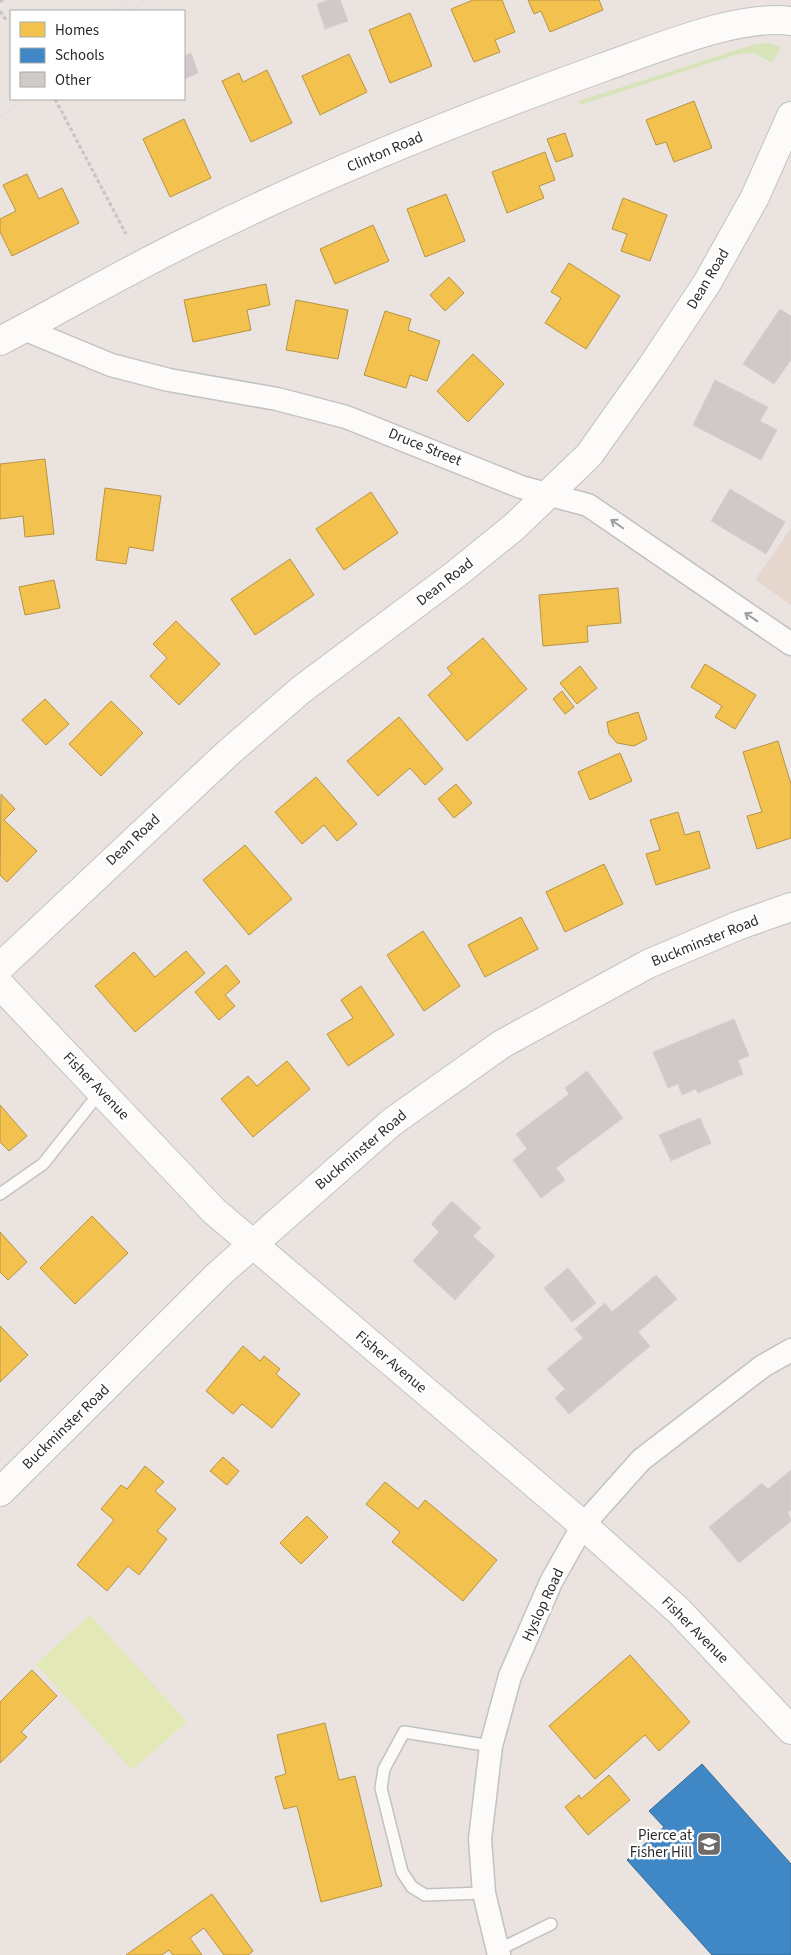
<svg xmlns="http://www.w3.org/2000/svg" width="791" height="1955" viewBox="0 0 791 1955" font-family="'Source Sans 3',sans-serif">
	<rect width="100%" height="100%" fill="#eae3e0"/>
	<path fill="#e5d7ce" d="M 791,528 L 791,605 L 755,580 Z"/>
	<path fill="#d7e4b9" d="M 768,43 L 781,47 L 772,63 L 754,53 L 738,54 L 580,105 L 579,101 L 752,45 Z"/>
	<path fill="#e3e8b7" d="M 90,1615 L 187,1722 L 132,1770 L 36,1664 Z"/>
	<g fill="#f2c14e" stroke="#b69444">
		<path d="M 473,0 L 502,0 L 515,32 L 495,40 L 500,52 L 474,62 L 451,9 Z"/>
		<path d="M 528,0 L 599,0 L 603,10 L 550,32 L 541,11 L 534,14 Z"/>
		<path d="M 410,13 L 432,66 L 390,83 L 369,30 Z"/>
		<path d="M 349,54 L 367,92 L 320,115 L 302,76 Z"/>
		<path d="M 267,70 L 292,123 L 251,142 L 222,81 L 239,73 L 243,82 Z"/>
		<path d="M 694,101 L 712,148 L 674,162 L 666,142 L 656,145 L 646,120 Z"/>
		<path d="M 184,119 L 211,178 L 170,197 L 143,139 Z"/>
		<path d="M 565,133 L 573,156 L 556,162 L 547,139 Z"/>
		<path d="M 545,152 L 555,180 L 539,186 L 544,198 L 507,213 L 492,172 Z"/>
		<path d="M 27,174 L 39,199 L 62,188 L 79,223 L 12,256 L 0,232 L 0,219 L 16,211 L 3,185 Z"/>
		<path d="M 446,194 L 465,241 L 425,257 L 407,209 Z"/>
		<path d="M 623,198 L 667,215 L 650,261 L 621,251 L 627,234 L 612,229 Z"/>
		<path d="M 373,225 L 389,261 L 335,284 L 320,249 Z"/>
		<path d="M 569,263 L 620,296 L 586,349 L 545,323 L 561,298 L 551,292 Z"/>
		<path d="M 449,277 L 464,293 L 445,311 L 430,295 Z"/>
		<path d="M 266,284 L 270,305 L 247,310 L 251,330 L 193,342 L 184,300 Z"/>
		<path d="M 296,300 L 348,310 L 338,359 L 286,350 Z"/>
		<path d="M 385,311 L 411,319 L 408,330 L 440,341 L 427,381 L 410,375 L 406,388 L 364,375 Z"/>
		<path d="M 473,354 L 504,384 L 468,422 L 437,391 Z"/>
		<path d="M 45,459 L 54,534 L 25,537 L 23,516 L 0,519 L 0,464 Z"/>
		<path d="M 105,488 L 161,496 L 153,551 L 129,547 L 126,564 L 96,560 Z"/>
		<path d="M 371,492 L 398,533 L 344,570 L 316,529 Z"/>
		<path d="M 290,559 L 314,595 L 255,635 L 231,599 Z"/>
		<path d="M 54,580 L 60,608 L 25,615 L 19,587 Z"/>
		<path d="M 618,588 L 621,623 L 587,626 L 588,642 L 543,646 L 539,595 Z"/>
		<path d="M 176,621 L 220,664 L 179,705 L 150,676 L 167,658 L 153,644 Z"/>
		<path d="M 483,638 L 527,689 L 467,741 L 428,695 L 452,674 L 447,668 Z"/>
		<path d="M 705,664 L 756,695 L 735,729 L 715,717 L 722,706 L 691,687 Z"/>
		<path d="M 580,666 L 597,688 L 577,704 L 560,683 Z"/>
		<path d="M 562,691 L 574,707 L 565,714 L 553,699 Z"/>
		<path d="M 45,699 L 69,724 L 46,745 L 22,720 Z"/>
		<path d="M 111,701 L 143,733 L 101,776 L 69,744 Z"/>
		<path d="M 638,712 L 647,739 L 634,746 L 617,743 L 609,734 L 607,722 Z"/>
		<path d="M 399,717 L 443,769 L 425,785 L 410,768 L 378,796 L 347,761 Z"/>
		<path d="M 778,741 L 791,784 L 791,838 L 757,849 L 747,816 L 762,812 L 743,752 Z"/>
		<path d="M 620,753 L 632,781 L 590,800 L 578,772 Z"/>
		<path d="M 316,777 L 357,824 L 337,841 L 324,825 L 302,844 L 275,812 Z"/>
		<path d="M 456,784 L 472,803 L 454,818 L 438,799 Z"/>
		<path d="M 1,794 L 15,809 L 4,820 L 37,851 L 7,882 L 0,875 Z"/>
		<path d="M 678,812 L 685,835 L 699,831 L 710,868 L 656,885 L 646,854 L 660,850 L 650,820 Z"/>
		<path d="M 245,845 L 292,899 L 249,935 L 203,880 Z"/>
		<path d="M 604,864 L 623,904 L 565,932 L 546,892 Z"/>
		<path d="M 521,917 L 538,949 L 485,977 L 468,945 Z"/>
		<path d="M 423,931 L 460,986 L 424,1011 L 387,955 Z"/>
		<path d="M 186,951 L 205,973 L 135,1032 L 95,986 L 134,952 L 155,977 Z"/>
		<path d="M 226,965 L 240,982 L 225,995 L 235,1006 L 219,1020 L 195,992 Z"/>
		<path d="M 361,986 L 394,1035 L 348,1066 L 327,1034 L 353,1018 L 341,1000 Z"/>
		<path d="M 287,1061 L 310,1089 L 253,1137 L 221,1099 L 248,1076 L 257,1086 Z"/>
		<path d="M 0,1105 L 27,1136 L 9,1151 L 0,1142 Z"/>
		<path d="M 92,1216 L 128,1253 L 75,1304 L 40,1268 Z"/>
		<path d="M 0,1232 L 27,1262 L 8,1280 L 0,1272 Z"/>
		<path d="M 0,1326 L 28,1355 L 0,1382 Z"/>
		<path d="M 243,1346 L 260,1361 L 264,1356 L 280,1369 L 276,1374 L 300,1394 L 272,1428 L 242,1404 L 233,1414 L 206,1391 Z"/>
		<path d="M 223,1457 L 239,1471 L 227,1485 L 210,1471 Z"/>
		<path d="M 145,1466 L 164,1482 L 155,1491 L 176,1509 L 157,1531 L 167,1539 L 139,1575 L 128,1566 L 107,1591 L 77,1565 L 114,1520 L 101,1509 L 121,1485 L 127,1489 Z"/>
		<path d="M 385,1482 L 418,1509 L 425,1500 L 497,1560 L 463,1601 L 392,1542 L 400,1532 L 366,1504 Z"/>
		<path d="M 307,1516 L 328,1537 L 301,1564 L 280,1543 Z"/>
		<path d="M 630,1655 L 690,1722 L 659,1751 L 645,1735 L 595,1779 L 549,1726 Z"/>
		<path d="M 32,1670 L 57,1696 L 21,1732 L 27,1737 L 0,1763 L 0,1702 Z"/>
		<path d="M 325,1723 L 339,1780 L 355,1776 L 382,1886 L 321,1902 L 297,1806 L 284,1809 L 275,1777 L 286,1774 L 277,1735 Z"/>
		<path d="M 609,1775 L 630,1800 L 588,1835 L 565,1807 L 579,1795 L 581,1799 Z"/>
		<path d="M 212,1894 L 253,1951 L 248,1955 L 224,1955 L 204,1928 L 190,1938 L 202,1955 L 173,1955 L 169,1950 L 162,1955 L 126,1955 Z"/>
	</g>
	<path fill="#3f88c5" stroke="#396c97" d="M 702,1764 L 791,1864 L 791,1955 L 712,1955 L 627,1860 L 664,1827 L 649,1811 Z"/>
	<g fill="#cfcac7" stroke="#d5cfcd">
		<path d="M 329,0 L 340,0 L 348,21 L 325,29 L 317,4 Z"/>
		<path d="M 191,53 L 198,73 L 184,79 L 184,56 Z"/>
		<path d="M 780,309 L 791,316 L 791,360 L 774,384 L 743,364 Z"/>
		<path d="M 715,380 L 768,407 L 760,421 L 777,430 L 761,460 L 693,425 Z"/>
		<path d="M 730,489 L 785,522 L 766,554 L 711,521 Z"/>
		<path d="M 734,1019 L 749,1056 L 738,1060 L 743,1074 L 698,1093 L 696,1089 L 682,1095 L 678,1084 L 668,1088 L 653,1052 Z"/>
		<path d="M 587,1071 L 623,1118 L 556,1168 L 565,1180 L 541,1198 L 513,1160 L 527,1149 L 516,1134 L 569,1094 L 565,1088 Z"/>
		<path d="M 700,1118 L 711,1143 L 671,1161 L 659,1135 Z"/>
		<path d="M 452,1201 L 481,1228 L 473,1236 L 495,1256 L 455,1300 L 413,1261 L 439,1232 L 431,1224 Z"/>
		<path d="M 568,1268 L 596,1303 L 572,1322 L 544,1288 Z"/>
		<path d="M 656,1275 L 677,1299 L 638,1332 L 650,1346 L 569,1414 L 555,1398 L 565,1389 L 547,1369 L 583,1338 L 575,1329 L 605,1303 L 612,1312 Z"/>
		<path d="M 791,1470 L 791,1510 L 788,1512 L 791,1521 L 739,1563 L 709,1527 L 762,1483 L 768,1489 Z"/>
	</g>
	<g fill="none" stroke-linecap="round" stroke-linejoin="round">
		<defs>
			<g id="service">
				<path d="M 0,1194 L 43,1164 L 101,1091"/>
				<path d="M 484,1893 L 425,1895 L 412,1887 L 402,1872 L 381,1788 L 384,1769 L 404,1732 L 491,1746"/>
				<path d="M 498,1950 L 551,1924"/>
			</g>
			<g id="minor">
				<path d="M 24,329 L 111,365 L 169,380 L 277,399 L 346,417 L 521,487 L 588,505 L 791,644"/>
				<path d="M 499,1955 L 484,1893 L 480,1839 L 491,1746 L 510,1676 L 551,1582 L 583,1525 L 641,1460 L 763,1366 L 791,1350"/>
			</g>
			<g id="tertiary">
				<path d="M 0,341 C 65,307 128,270 194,238 C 327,172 465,117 604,67 C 656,49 737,14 791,21"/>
				<path d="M 0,967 L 228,753 L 302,689 L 456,574 L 514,527 L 589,455 L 652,366 L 707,283 L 755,197 L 791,116"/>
				<path d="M 0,985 L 214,1211 L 583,1525 L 679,1611 L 791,1730"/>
				<path d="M 0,1492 L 219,1274 L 392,1122 L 502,1044 L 648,964 L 737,926 L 791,907"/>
			</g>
		</defs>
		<use href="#service" stroke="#c3c2c2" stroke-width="14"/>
		<use href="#minor" stroke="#c3c2c2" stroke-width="25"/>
		<use href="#tertiary" stroke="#c3c2c2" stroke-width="30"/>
		<g stroke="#c6c6c6" stroke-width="3" stroke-dasharray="4 2.5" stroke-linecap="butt">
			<path d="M 0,2 L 3,0"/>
			<path d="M 0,11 L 6,20"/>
			<path d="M 55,99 L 126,234"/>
		</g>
		<use href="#service" stroke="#fcfbfa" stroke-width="11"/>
		<use href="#minor" stroke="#fcfbfa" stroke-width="22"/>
		<use href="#tertiary" stroke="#fcfbfa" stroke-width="28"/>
		<g stroke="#dededf" stroke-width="1">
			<path d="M 113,11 L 129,0"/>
			<path d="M 131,11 L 146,0"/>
			<path d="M 0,100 L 11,91"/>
			<path d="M 0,117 L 26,99"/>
		</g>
	</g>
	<defs><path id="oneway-shaft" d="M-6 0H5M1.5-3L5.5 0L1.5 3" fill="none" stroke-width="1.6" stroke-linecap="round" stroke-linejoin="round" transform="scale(1.25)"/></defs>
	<g stroke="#9e9d9d">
		<use href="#oneway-shaft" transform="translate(617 524) rotate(-145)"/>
		<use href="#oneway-shaft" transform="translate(751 617) rotate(-146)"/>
	</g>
	<defs>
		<symbol id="school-square" viewBox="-11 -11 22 22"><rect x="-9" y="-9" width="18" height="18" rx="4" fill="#6e6b6a" stroke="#fff"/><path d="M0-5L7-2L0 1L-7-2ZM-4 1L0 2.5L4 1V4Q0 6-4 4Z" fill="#fff"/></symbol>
	</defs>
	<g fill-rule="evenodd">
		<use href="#school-square" x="695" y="1830" width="28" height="28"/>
	</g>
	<g text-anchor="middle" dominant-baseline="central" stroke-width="5" stroke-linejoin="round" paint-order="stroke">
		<g font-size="15" fill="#2b2b2b" stroke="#fff">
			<text transform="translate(385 152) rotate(-23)">Clinton Road</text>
			<text transform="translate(708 279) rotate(-59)">Dean Road</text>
			<text transform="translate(425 447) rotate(22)">Druce Street</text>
			<text transform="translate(445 582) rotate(-38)">Dean Road</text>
			<text transform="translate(133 840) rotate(-43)">Dean Road</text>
			<text transform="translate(705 941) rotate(-22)">Buckminster Road</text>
			<text transform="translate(96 1086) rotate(46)">Fisher Avenue</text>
			<text transform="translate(361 1150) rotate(-40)">Buckminster Road</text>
			<text transform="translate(391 1362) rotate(40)">Fisher Avenue</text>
			<text transform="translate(66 1427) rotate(-44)">Buckminster Road</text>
			<text transform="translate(543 1605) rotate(-65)">Hyslop Road</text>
			<text transform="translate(695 1630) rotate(45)">Fisher Avenue</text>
		</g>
		<g font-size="15" fill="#2b2b2b" stroke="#fff" text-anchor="end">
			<text x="692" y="1835">Pierce at<tspan x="692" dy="17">Fisher Hill</tspan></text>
		</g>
	</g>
	<rect x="10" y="10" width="175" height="90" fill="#ffffff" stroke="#aaaaaa"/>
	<rect x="20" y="22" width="25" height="15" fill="#f2c14e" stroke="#aaaaaa"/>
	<text x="55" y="35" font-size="15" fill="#2b2b2b">Homes</text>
	<rect x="20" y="48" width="25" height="15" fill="#3f88c5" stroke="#aaaaaa"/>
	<text x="55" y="60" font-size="15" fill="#2b2b2b">Schools</text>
	<rect x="20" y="72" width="25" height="15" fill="#cfcac7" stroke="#aaaaaa"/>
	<text x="55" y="85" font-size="15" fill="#2b2b2b">Other</text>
</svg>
